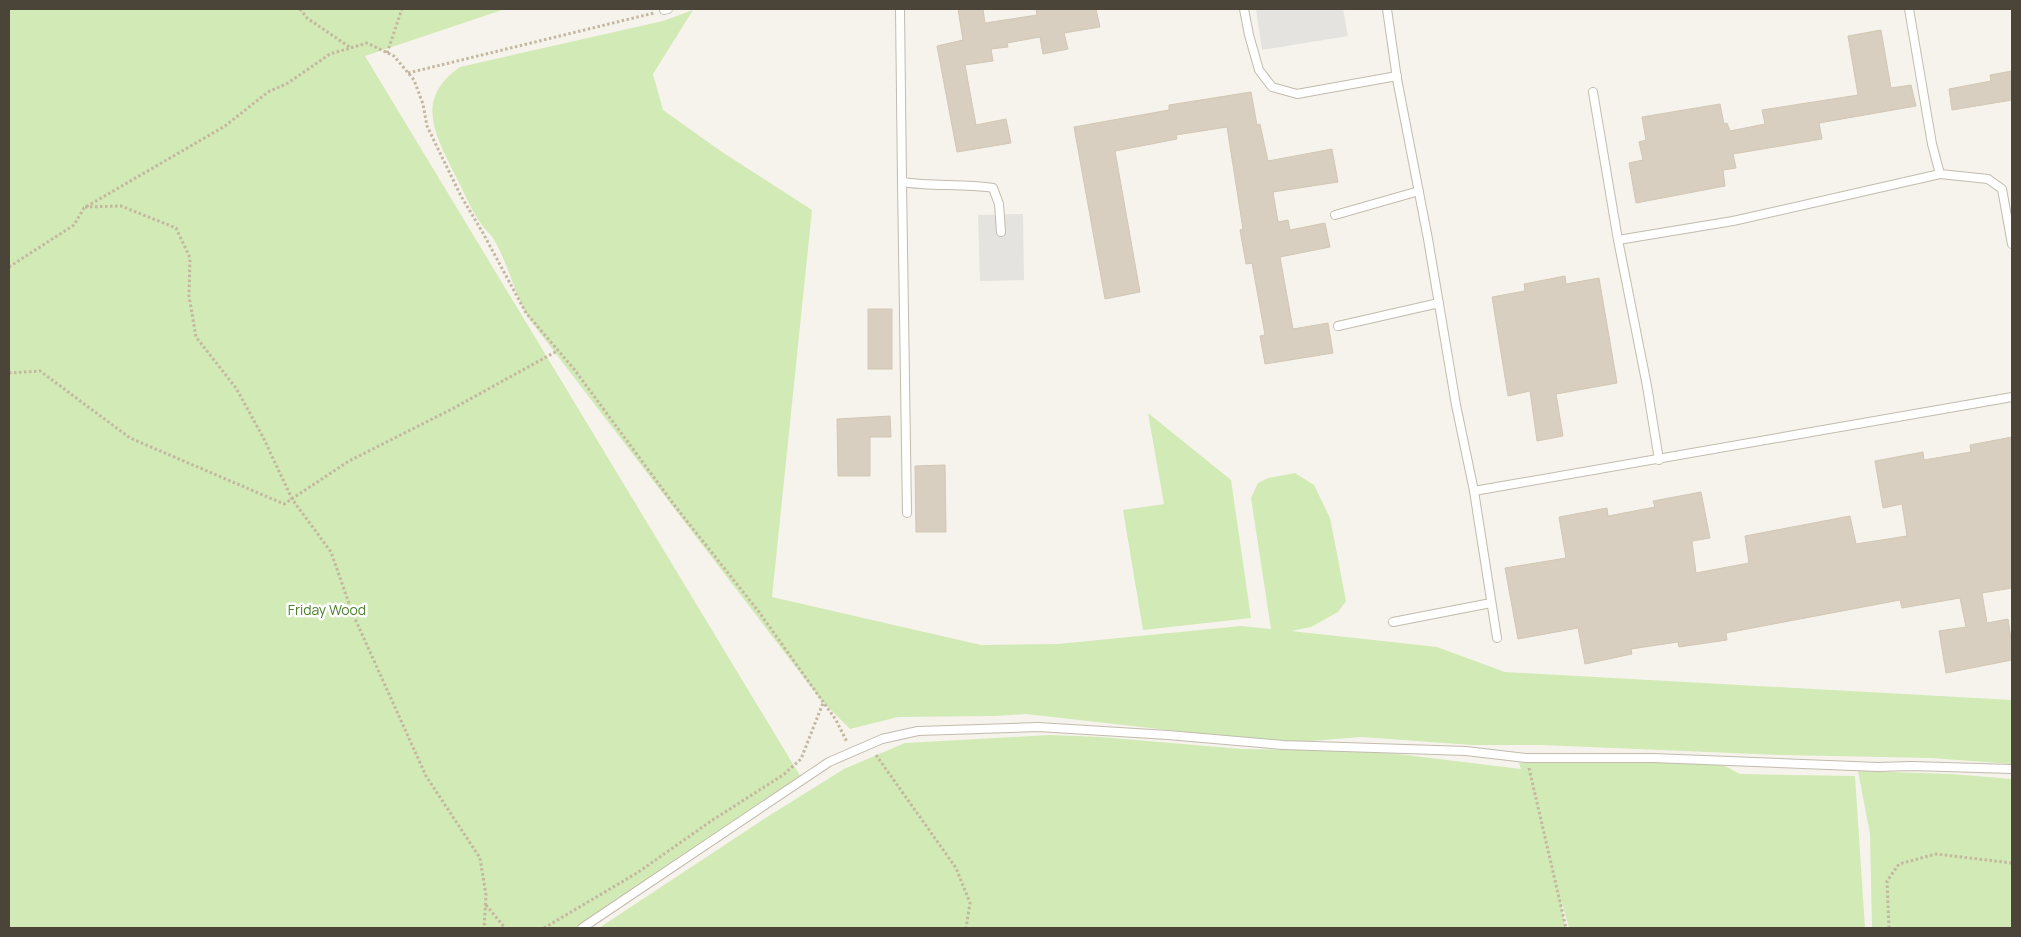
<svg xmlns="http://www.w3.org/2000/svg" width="2021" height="937" viewBox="0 0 2021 937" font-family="Manrope,sans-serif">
	<rect width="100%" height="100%" fill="#f6f3ec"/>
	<g fill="#d2eab5">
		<path d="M 9,9 L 505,9 L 365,56 L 802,779 L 582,928 L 9,928 Z"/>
		<path d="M 693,10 L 653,74 L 663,110 L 722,152 L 812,210 L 772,597 L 981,645 L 1058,644 L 1241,626 L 1271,629 L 1251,498 L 1258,483 L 1268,478 L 1295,473 L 1314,485 L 1330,518 L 1346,601 L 1338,612 L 1311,627 L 1291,631 L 1437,647 L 1505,672 L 2012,700 L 2012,764 L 1931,758 L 1783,755 L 1541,745 L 1472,745 L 1362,737 L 1283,743 L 1026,714 L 995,716 L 898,717 L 850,729 L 821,700 L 540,333 C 533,323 524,313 520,301 C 511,280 505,258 493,238 C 490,233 484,229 481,224 C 471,210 464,192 456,177 C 436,136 413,100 460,67 L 663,21 Z"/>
		<path d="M 1148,413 L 1231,480 L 1251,618 L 1143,630 L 1123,510 L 1164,504 Z"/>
		<path d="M 1050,735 L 1100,737 L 1242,749 L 1354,751 L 1397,754 L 1521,769 L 1519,763 L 1719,763 L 1740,774 L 1855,776 L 1865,928 L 1569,928 L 1561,900 L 1565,928 L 599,928 L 767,817 L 844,769 L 905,743 Z"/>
		<path d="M 1858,771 L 1951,774 L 2012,779 L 2012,928 L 1872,928 L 1870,834 Z"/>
	</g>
	<g fill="#e5e3e0">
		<path d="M 1256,9 L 1343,9 L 1348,36 L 1262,50 Z"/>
		<path d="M 1023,214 L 1024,280 L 980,281 L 978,215 Z"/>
	</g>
	<g fill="#d8cfc1" stroke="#d3c7b4">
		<path d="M 958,9 L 983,9 L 985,23 L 1037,15 L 1036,9 L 1096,9 L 1100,27 L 1064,33 L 1068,49 L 1043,54 L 1040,37 L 1007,43 L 1008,47 L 991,49 L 993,61 L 965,65 L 976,125 L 1006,119 L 1011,143 L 957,152 L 937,46 L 963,40 Z"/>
		<path d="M 1881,30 L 1891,88 L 1911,85 L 1916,106 L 1819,123 L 1822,139 L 1733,154 L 1736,168 L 1723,170 L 1725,186 L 1636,203 L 1629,163 L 1643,160 L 1639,142 L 1646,140 L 1642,117 L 1720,104 L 1724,124 L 1727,123 L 1730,131 L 1765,124 L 1762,110 L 1858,95 L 1848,36 Z"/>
		<path d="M 2012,71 L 2012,100 L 1952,110 L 1949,89 L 1991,81 L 1990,75 Z"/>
		<path d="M 1251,92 L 1257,125 L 1260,124 L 1268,161 L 1332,149 L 1338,182 L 1273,192 L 1278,222 L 1288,220 L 1290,230 L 1325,223 L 1330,247 L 1280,257 L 1293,329 L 1328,323 L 1333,353 L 1265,364 L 1260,336 L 1265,335 L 1252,263 L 1246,264 L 1240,230 L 1243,229 L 1227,127 L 1176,135 L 1177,139 L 1115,151 L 1140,292 L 1105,299 L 1074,127 L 1169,110 L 1169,105 Z"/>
		<path d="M 1565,276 L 1566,284 L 1599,278 L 1617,383 L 1556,394 L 1563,436 L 1537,441 L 1530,391 L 1508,396 L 1492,297 L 1525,291 L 1524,284 Z"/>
		<rect x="868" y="309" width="24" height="60"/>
		<path d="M 890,416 L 891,437 L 870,437 L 870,476 L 838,476 L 837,419 Z"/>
		<path d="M 2012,437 L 2012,588 L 1982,593 L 1987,623 L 2008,619 L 2012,645 L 2012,660 L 1946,673 L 1939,631 L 1966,627 L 1960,598 L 1902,608 L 1900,600 L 1726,633 L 1727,640 L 1679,647 L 1678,642 L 1631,649 L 1632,654 L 1585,664 L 1578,628 L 1518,639 L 1505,568 L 1566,558 L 1559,517 L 1607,508 L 1608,516 L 1655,507 L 1653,501 L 1701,492 L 1710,538 L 1692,541 L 1696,573 L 1749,563 L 1745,536 L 1850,516 L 1856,544 L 1907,536 L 1902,504 L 1883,508 L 1875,461 L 1923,452 L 1924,460 L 1971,452 L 1970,445 Z"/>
		<path d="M 945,465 L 946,532 L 916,532 L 915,466 Z"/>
	</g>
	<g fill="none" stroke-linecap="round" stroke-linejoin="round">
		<defs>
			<g id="lane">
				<path d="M 900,9 L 902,182 C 933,187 963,183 993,188 L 999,204 L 1001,232"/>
				<path d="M 1244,9 L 1249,35 L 1259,70 L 1272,87 L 1297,94 L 1397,76"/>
				<path d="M 1387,9 L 1397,79 L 1428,239 L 1456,405 L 1474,491 L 1497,638"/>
				<path d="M 1909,9 L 1932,144 L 1940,174 L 1988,179 L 2002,189 L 2012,244"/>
				<path d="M 664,10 L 668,9"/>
				<path d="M 1593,92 L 1618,240"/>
				<path d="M 902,182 L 907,513"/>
				<path d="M 1335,215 L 1419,191"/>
				<path d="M 1338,326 L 1439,303"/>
				<path d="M 1659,460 L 1647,386 L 1618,240 L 1733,221 L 1940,174"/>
				<path d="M 1474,491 L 2012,397"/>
				<path d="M 1393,622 L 1491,603"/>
				<path d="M 582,928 L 829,762 L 882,739 L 918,731 L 1038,727 L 1168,735 L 1283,745 L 1466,751 L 1526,758 L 1653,758 L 1878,767 L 1911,766 L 2012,769"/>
			</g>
		</defs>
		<use href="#lane" stroke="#c2bbae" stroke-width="10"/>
		<g stroke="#c4b79f" stroke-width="3" stroke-dasharray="2.5 2.5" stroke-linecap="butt">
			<path d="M 300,9 L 307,18 L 351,48"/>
			<path d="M 387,53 L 402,9"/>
			<path d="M 408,73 L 654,13"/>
			<path d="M 85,207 L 121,206 L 176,228 L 190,258 L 189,296 L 196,337 L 236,388 L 263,437 L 292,499 L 331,552 L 352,612 L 426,776 L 480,858 L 486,895 L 484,928"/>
			<path d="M 9,267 L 74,225 L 84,208 L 225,126 L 268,92 L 288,83 L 330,54 L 367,43 L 394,56 L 414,80 L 423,104 L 427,126 L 441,155 L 461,196 L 483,233 L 526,313 L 574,369 L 675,506 L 759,612 L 836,720 L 847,742"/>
			<path d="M 9,373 L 40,371 L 130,438 L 284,504 L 349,461 L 452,409 L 557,351"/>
			<path d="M 876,755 L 956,868 L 970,903 L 966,928"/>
			<path d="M 1529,768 L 1566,928"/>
			<path d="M 486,905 L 505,928"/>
			<path d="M 544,928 L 637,873 L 711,821 L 783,775 L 801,759 L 823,703"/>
			<path d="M 1889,928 L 1887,881 L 1899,864 L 1936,854 L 2012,863"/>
		</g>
		<use href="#lane" stroke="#fff" stroke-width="8"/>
	</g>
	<g text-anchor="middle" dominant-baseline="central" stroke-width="5" stroke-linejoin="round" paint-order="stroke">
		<g font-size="14" fill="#4a7f2a" stroke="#fff">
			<text x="327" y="609">Friday Wood</text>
		</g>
	</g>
	<rect width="2021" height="937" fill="none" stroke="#4b4439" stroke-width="20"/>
</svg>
